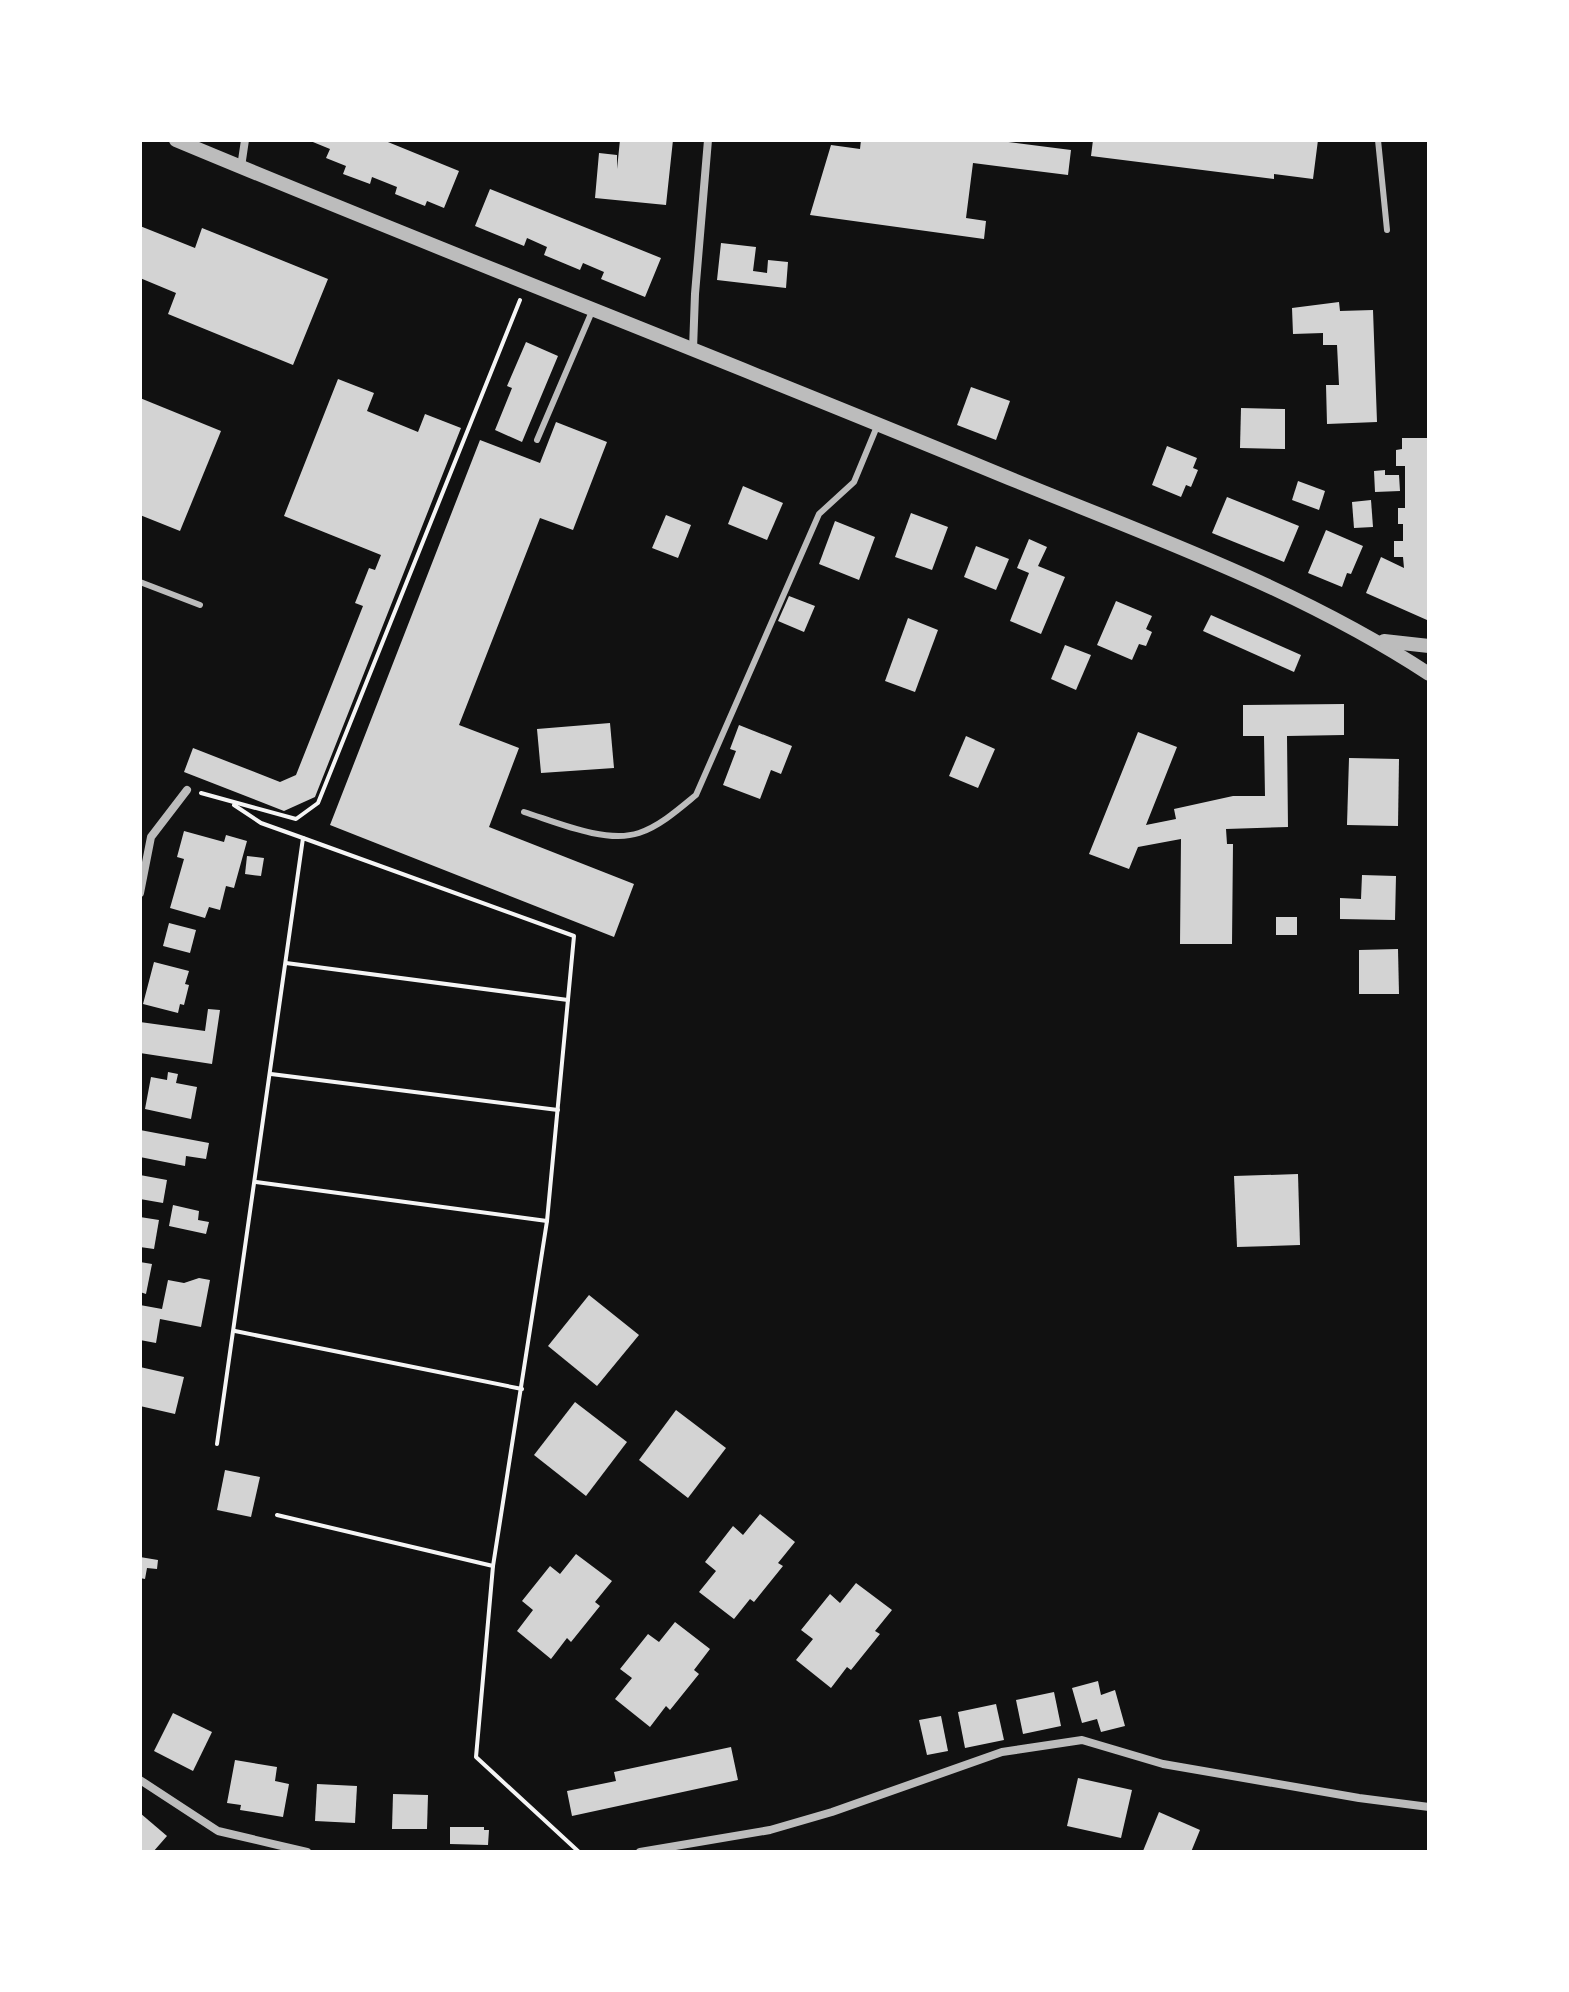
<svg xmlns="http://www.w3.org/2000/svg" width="1569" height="1992" viewBox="0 0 1569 1992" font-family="'DM Sans',sans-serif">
	<rect width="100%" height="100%" fill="#111"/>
	<g fill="#d3d3d3">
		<path d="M 308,140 L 383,140 L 459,171 L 444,208 L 427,201 L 425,206 L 395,194 L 397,187 L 372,177 L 370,184 L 343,174 L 346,166 L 326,158 L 330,149 Z"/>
		<path d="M 620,140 L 673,140 L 666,205 L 595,198 L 599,153 L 617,155 L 617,169 Z"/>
		<path d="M 861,140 L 993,140 L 1071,150 L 1068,175 L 973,163 L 966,218 L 986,221 L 984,239 L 810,215 L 831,145 L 860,149 Z"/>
		<path d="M 1093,140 L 1318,140 L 1313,179 L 1274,174 L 1274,179 L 1091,156 Z"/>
		<path d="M 490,189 L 661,258 L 645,297 L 601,279 L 604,272 L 583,263 L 580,270 L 544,255 L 547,247 L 527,238 L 524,246 L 475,226 Z"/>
		<path d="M 140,226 L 195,248 L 202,228 L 328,279 L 293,365 L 168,314 L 176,293 L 140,278 Z"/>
		<path d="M 721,243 L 756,247 L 753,271 L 767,273 L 768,260 L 788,262 L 786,288 L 717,280 Z"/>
		<path d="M 1339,302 L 1340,311 L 1373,310 L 1377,422 L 1327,424 L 1326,385 L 1339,385 L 1337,345 L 1323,345 L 1323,333 L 1293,334 L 1292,308 Z"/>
		<path d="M 526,342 L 558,356 L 522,442 L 495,430 L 512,388 L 507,386 Z"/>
		<path d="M 338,379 L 374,393 L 367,411 L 418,432 L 425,414 L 461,428 L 315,797 L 284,811 L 184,772 L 193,748 L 280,782 L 296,775 L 363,606 L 355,603 L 369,568 L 375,570 L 381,555 L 284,516 Z"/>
		<path d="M 971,387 L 1010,401 L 996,440 L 957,425 Z"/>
		<path d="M 140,398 L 221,431 L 180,531 L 140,515 Z"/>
		<path d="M 1241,408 L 1285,409 L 1285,449 L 1240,448 Z"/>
		<path d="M 556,422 L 607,442 L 573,530 L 540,518 L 459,725 L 519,748 L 489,827 L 634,884 L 614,937 L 330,825 L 480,440 L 540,463 Z"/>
		<path d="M 1402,438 L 1429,438 L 1429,618 L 1427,620 L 1366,593 L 1381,557 L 1404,568 L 1403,557 L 1394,557 L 1394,541 L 1403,541 L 1403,524 L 1398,524 L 1398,508 L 1405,508 L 1405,466 L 1396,466 L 1396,450 L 1402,449 Z"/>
		<path d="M 1167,446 L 1197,458 L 1193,468 L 1198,470 L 1191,487 L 1186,485 L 1181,497 L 1152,485 Z"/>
		<path d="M 1385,470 L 1385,475 L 1399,475 L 1400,491 L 1375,492 L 1374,471 Z"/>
		<path d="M 1298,481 L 1325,491 L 1319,510 L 1292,500 Z"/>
		<path d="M 743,486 L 783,503 L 767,540 L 728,524 Z"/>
		<path d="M 1227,497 L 1299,526 L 1284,562 L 1212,533 Z"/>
		<path d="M 1371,500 L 1373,527 L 1354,528 L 1352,502 Z"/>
		<path d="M 911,513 L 948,527 L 932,570 L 895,557 Z"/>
		<path d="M 666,515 L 691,525 L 678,558 L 652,548 Z"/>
		<path d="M 835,521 L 875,537 L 859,580 L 819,564 Z"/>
		<path d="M 1326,530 L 1363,546 L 1351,574 L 1347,573 L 1342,587 L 1308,573 Z"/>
		<path d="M 1029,539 L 1047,547 L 1038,566 L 1065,577 L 1041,634 L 1010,621 L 1029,573 L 1017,568 Z"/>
		<path d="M 976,546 L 1009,559 L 996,590 L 964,577 Z"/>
		<path d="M 789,596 L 815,606 L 804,632 L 778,621 Z"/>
		<path d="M 1116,601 L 1152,616 L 1146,629 L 1152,632 L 1146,646 L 1139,644 L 1132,660 L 1097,645 Z"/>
		<path d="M 1211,615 L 1301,655 L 1294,672 L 1203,631 Z"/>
		<path d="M 908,618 L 938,630 L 915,692 L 885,681 Z"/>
		<path d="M 1065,645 L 1091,655 L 1076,690 L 1051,679 Z"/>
		<path d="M 1344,704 L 1344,735 L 1287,736 L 1288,827 L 1226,829 L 1227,844 L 1233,844 L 1232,944 L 1180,944 L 1181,839 L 1138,847 L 1129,869 L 1089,854 L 1138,732 L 1177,747 L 1146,825 L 1176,819 L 1174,809 L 1233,796 L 1265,796 L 1264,736 L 1243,736 L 1243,705 Z"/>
		<path d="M 610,723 L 614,768 L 541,773 L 537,729 Z"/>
		<path d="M 739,725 L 792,746 L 781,774 L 771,770 L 760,799 L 723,785 L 736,751 L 730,749 Z"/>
		<path d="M 966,736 L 995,749 L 978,788 L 949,776 Z"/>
		<path d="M 1349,758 L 1399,759 L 1398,826 L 1347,825 Z"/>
		<path d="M 184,831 L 224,842 L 226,835 L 247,841 L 234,888 L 226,886 L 220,910 L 209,907 L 205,918 L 170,908 L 184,859 L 177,857 Z"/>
		<path d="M 247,856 L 264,858 L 261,876 L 245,874 Z"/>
		<path d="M 1362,875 L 1396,876 L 1395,920 L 1340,919 L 1340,898 L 1361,899 Z"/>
		<rect x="1276" y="917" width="21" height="18"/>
		<path d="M 169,923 L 196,930 L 190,953 L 163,946 Z"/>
		<path d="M 1398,949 L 1399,994 L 1359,994 L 1359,950 Z"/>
		<path d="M 154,962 L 189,971 L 185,984 L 189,985 L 184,1005 L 180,1004 L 178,1013 L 143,1004 Z"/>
		<path d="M 208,1009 L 220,1010 L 212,1064 L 140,1053 L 140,1022 L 205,1031 Z"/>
		<path d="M 168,1072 L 178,1074 L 176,1083 L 197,1087 L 191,1119 L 145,1109 L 151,1077 L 167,1080 Z"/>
		<path d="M 140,1130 L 209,1143 L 206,1159 L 186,1156 L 185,1166 L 140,1157 Z"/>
		<path d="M 1298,1174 L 1300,1245 L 1237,1247 L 1234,1176 Z"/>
		<path d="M 140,1175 L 167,1180 L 163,1203 L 140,1199 Z"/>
		<path d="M 173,1205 L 199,1211 L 198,1220 L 209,1222 L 206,1234 L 169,1226 Z"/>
		<path d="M 140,1217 L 159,1220 L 154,1249 L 140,1247 Z"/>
		<path d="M 140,1262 L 152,1264 L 146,1294 L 140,1292 Z"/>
		<path d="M 199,1278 L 210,1280 L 201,1327 L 160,1319 L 156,1343 L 140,1340 L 140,1305 L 162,1309 L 168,1280 L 184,1283 Z"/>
		<path d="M 589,1295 L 639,1335 L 597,1386 L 548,1346 Z"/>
		<path d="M 140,1367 L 184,1377 L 175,1414 L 140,1406 Z"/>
		<path d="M 575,1402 L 627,1442 L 586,1496 L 534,1455 Z"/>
		<path d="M 676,1410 L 726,1448 L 688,1498 L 639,1460 Z"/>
		<path d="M 225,1470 L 260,1477 L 251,1517 L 217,1510 Z"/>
		<path d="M 760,1514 L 795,1542 L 778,1563 L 783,1566 L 754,1602 L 750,1599 L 734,1619 L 699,1592 L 716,1571 L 705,1562 L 733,1526 L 743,1535 Z"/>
		<path d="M 576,1554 L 612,1581 L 595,1602 L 600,1606 L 571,1642 L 567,1638 L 551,1659 L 517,1631 L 533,1610 L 522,1601 L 550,1566 L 560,1574 Z"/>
		<path d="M 140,1557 L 158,1560 L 157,1569 L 147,1568 L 145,1579 L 140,1578 Z"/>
		<path d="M 856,1583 L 892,1610 L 875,1631 L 880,1634 L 851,1670 L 847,1667 L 831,1688 L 796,1660 L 813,1639 L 801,1630 L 830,1594 L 840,1603 Z"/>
		<path d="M 675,1622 L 710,1649 L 694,1670 L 699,1674 L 670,1710 L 666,1706 L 650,1727 L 615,1699 L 632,1678 L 620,1669 L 648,1634 L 659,1642 Z"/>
		<path d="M 1098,1681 L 1101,1695 L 1115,1690 L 1125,1726 L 1101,1732 L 1097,1719 L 1082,1723 L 1072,1688 Z"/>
		<path d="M 1054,1692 L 1061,1726 L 1023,1734 L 1016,1700 Z"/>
		<path d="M 996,1704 L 1004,1740 L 965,1748 L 958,1712 Z"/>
		<path d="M 173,1713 L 212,1732 L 193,1771 L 154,1751 Z"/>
		<path d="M 941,1716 L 948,1751 L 927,1755 L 919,1720 Z"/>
		<path d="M 731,1747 L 738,1780 L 572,1816 L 567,1791 L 616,1781 L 614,1772 Z"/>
		<path d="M 235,1760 L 277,1767 L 275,1781 L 289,1784 L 283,1817 L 240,1810 L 241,1805 L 227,1803 Z"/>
		<path d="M 1078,1778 L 1132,1790 L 1121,1838 L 1067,1826 Z"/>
		<path d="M 317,1784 L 357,1786 L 355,1823 L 315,1821 Z"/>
		<path d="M 393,1794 L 428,1795 L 427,1829 L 392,1829 Z"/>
		<path d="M 1159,1812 L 1200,1830 L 1191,1852 L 1143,1851 Z"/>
		<path d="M 140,1813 L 167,1836 L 153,1852 L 140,1852 Z"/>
		<path d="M 450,1827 L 484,1827 L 484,1830 L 489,1830 L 488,1845 L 450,1844 Z"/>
	</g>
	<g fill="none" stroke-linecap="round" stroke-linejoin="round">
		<g stroke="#f5f5f5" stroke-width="4">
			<path d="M 201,793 L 296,819 L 318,803 L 520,300"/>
			<path d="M 234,805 L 261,823 L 303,838"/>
			<path d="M 286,963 L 568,1000"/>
			<path d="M 271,1074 L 558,1110"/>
			<path d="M 256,1182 L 547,1221"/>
			<path d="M 235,1331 L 522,1389"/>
			<path d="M 217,1444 L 303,838 L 574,936 L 547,1221 L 493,1566"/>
			<path d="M 277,1515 L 493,1566 L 476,1757 L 579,1852"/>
		</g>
		<g stroke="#bcbcbc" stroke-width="6">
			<path d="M 1378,140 L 1387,230"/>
			<path d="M 537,440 L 593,309"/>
			<path d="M 140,582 L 200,605"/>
			<path d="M 524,812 C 556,822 606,844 639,833 C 660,826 679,809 696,795 L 819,514 L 854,482 L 878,424"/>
		</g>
		<g stroke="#bcbcbc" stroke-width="8">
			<path d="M 241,167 L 245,140"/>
			<path d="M 693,349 L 695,294 L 708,140"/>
			<path d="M 140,893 L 151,837 L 187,790"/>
			<path d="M 140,1780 L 218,1831 L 307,1852"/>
			<path d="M 640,1852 L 770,1830 L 832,1812 L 1002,1752 L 1082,1740 L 1163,1764 L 1359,1798 L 1429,1807"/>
		</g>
		<g stroke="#bcbcbc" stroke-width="14">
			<path d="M 176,140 C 444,252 714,356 982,467 C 1133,530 1292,584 1429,674"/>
			<path d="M 1384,641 L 1429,646"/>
		</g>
	</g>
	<rect width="1569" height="1992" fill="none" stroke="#ffffff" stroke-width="284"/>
</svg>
